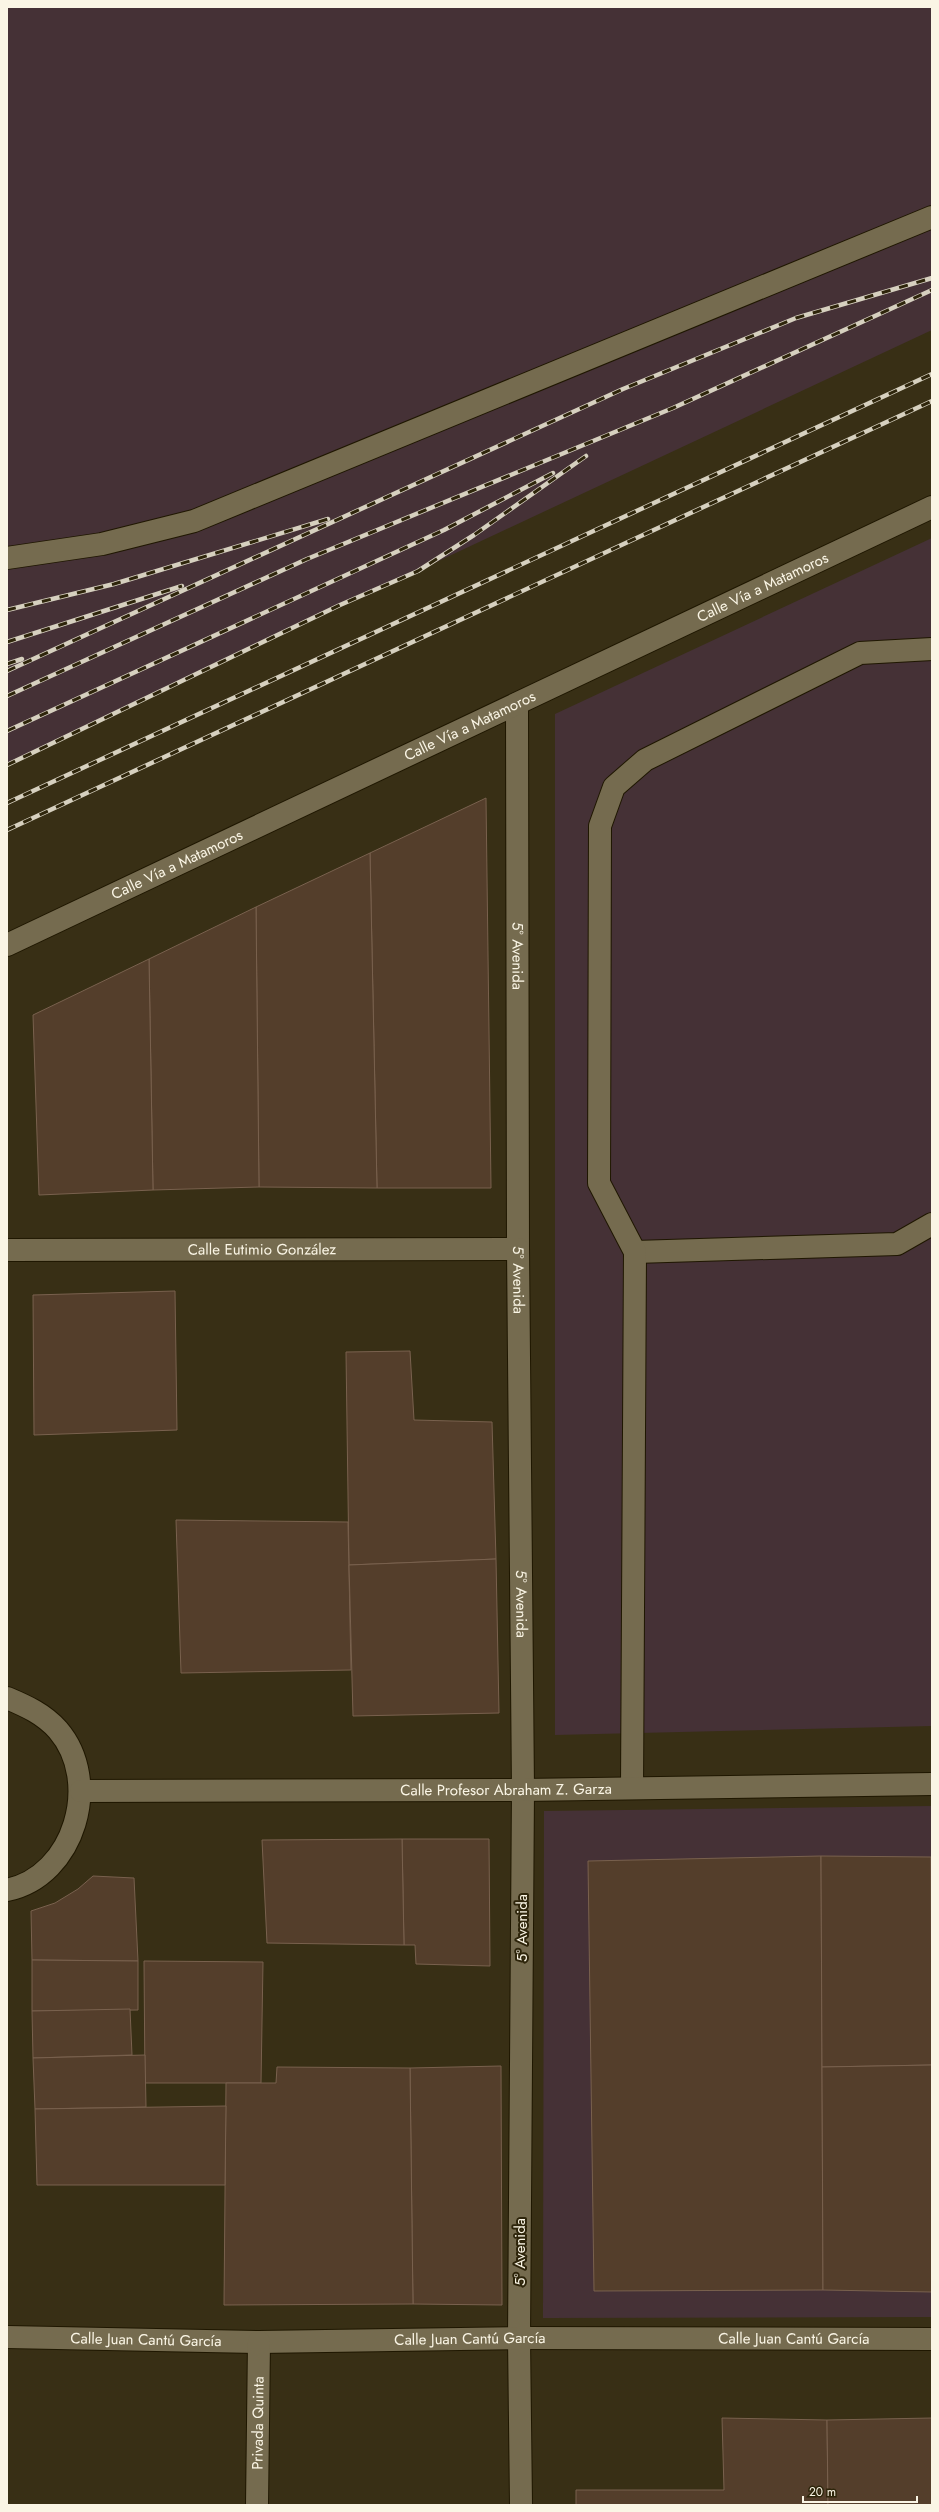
<svg xmlns="http://www.w3.org/2000/svg" width="939" height="2512" viewBox="0 0 939 2512" font-family="Jost,sans-serif">
	<rect width="100%" height="100%" fill="#382f15"/>
	<g fill="#453136">
		<path d="M 7,7 L 932,7 L 932,330 L 7,763 Z"/>
		<path d="M 932,538 L 932,1726 L 555,1735 L 555,714 Z"/>
		<path d="M 932,1806 L 932,2317 L 543,2318 L 544,1811 Z"/>
	</g>
	<g fill="#543e2b" stroke="#79614e">
		<path d="M 486,798 L 491,1188 L 377,1188 L 370,853 Z"/>
		<path d="M 370,853 L 377,1188 L 259,1187 L 256,907 Z"/>
		<path d="M 256,907 L 259,1187 L 153,1190 L 149,959 Z"/>
		<path d="M 149,959 L 153,1190 L 39,1195 L 33,1015 Z"/>
		<path d="M 175,1291 L 177,1430 L 34,1435 L 33,1295 Z"/>
		<path d="M 410,1351 L 414,1420 L 492,1422 L 496,1559 L 349,1565 L 346,1352 Z"/>
		<path d="M 176,1520 L 348,1522 L 351,1670 L 181,1673 Z"/>
		<path d="M 496,1559 L 499,1713 L 353,1716 L 349,1565 Z"/>
		<path d="M 402,1839 L 489,1839 L 490,1966 L 416,1964 L 415,1945 L 404,1945 Z"/>
		<path d="M 402,1839 L 404,1945 L 267,1943 L 262,1840 Z"/>
		<path d="M 821,1856 L 823,2290 L 594,2291 L 588,1861 Z"/>
		<path d="M 821,1856 L 931,1857 L 932,2065 L 822,2067 Z"/>
		<path d="M 93,1876 L 134,1878 L 138,1961 L 32,1960 L 31,1911 L 55,1903 L 78,1889 Z"/>
		<path d="M 32,1960 L 138,1961 L 138,2010 L 32,2011 Z"/>
		<path d="M 144,1961 L 263,1962 L 261,2083 L 145,2083 Z"/>
		<path d="M 130,2009 L 132,2055 L 33,2058 L 32,2011 Z"/>
		<path d="M 145,2055 L 146,2107 L 35,2109 L 33,2058 Z"/>
		<path d="M 932,2065 L 932,2292 L 823,2290 L 822,2067 Z"/>
		<path d="M 501,2066 L 502,2305 L 413,2304 L 410,2068 Z"/>
		<path d="M 277,2067 L 410,2068 L 413,2304 L 224,2305 L 226,2083 L 276,2083 Z"/>
		<path d="M 226,2106 L 225,2185 L 37,2185 L 35,2109 Z"/>
		<path d="M 722,2418 L 827,2420 L 828,2505 L 576,2505 L 576,2490 L 724,2490 Z"/>
		<path d="M 932,2418 L 932,2505 L 828,2505 L 827,2420 Z"/>
	</g>
	<g fill="none" stroke-linecap="round" stroke-linejoin="round">
		<defs>
			<g id="minor">
				<path d="M 7,558 L 102,544 L 194,521 L 932,217"/>
				<path id="s1" d="M 517,704 L 518,1249 L 523,1790 L 519,2338 L 521,2505"/>
				<path id="s2" d="M 7,945 L 932,507"/>
				<path id="s3" d="M 7,1250 L 518,1249"/>
				<path d="M 635,1252 L 897,1244 L 932,1224"/>
				<path d="M 7,1698 C 26,1706 44,1714 58,1730 C 102,1781 75,1876 7,1890"/>
				<path d="M 632,1788 L 635,1252 L 599,1183 L 600,826 L 614,787 L 645,760 L 860,653 L 932,649"/>
				<path id="s4" d="M 81,1791 L 523,1790 L 932,1784"/>
				<path id="s5" d="M 7,2337 L 259,2342 L 519,2338 L 932,2339"/>
				<path id="s6" d="M 257,2505 L 259,2342"/>
			</g>
		</defs>
		<use href="#minor" stroke="#1f1700" stroke-width="24"/>
		<use href="#minor" stroke="#756b4f" stroke-width="22"/>
		<defs>
			<g id="rail">
				<path d="M 7,610 L 114,584 L 328,519"/>
				<path d="M 7,642 L 182,586"/>
				<path d="M 7,664 L 22,659"/>
				<path d="M 7,671 L 623,389 L 796,318 L 932,278"/>
				<path d="M 7,696 L 307,559 L 673,408 L 932,290"/>
				<path d="M 7,731 L 444,530 L 553,473"/>
				<path d="M 7,765 L 340,605 L 418,571 L 474,535 L 586,456"/>
				<path d="M 7,803 L 932,374"/>
				<path d="M 7,830 L 932,401"/>
			</g>
		</defs>
		<use href="#rail" stroke="#d6d0bf" stroke-width="4.5"/>
		<use href="#rail" stroke="#2e250b" stroke-width="3" stroke-dasharray="9" stroke-linecap="butt"/>
	</g>
	<g text-anchor="middle" dominant-baseline="central" stroke-width="4" stroke-linejoin="round" paint-order="stroke">
		<g font-size="15" fill="#faf5e5" stroke="#2e250b">
			<text stroke="none"><textPath href="#s2" startOffset="836">Calle Vía a Matamoros</textPath></text>
			<text stroke="none"><textPath href="#s2" startOffset="512">Calle Vía a Matamoros</textPath></text>
			<text stroke="none"><textPath href="#s2" startOffset="188">Calle Vía a Matamoros</textPath></text>
			<text stroke="none"><textPath href="#s1" startOffset="252">5° Avenida</textPath></text>
			<text stroke="none"><textPath href="#s3" startOffset="255">Calle Eutimio González</textPath></text>
			<text stroke="none"><textPath href="#s1" startOffset="576">5° Avenida</textPath></text>
			<text stroke="none"><textPath href="#s1" startOffset="900">5° Avenida</textPath></text>
			<text stroke="none"><textPath href="#s4" startOffset="425">Calle Profesor Abraham Z. Garza</textPath></text>
			<text transform="translate(522 1928) rotate(-90)">5° Avenida</text>
			<text transform="translate(520 2252) rotate(-90)">5° Avenida</text>
			<text stroke="none"><textPath href="#s5" startOffset="139">Calle Juan Cantú García</textPath></text>
			<text stroke="none"><textPath href="#s5" startOffset="463">Calle Juan Cantú García</textPath></text>
			<text stroke="none"><textPath href="#s5" startOffset="787">Calle Juan Cantú García</textPath></text>
			<text stroke="none"><textPath href="#s6" startOffset="82">Privada Quinta</textPath></text>
		</g>
	</g>
	<rect width="939" height="2512" fill="none" stroke="#faf5e5" stroke-width="16"/>
	<path d="M803 2496v6h114v-6" fill="none" stroke="#faf5e5" stroke-width="2"/>
	<text x="809" y="2496" font-size="12" fill="#faf5e5" stroke="#2e250b" stroke-width="3" paint-order="stroke">20 m</text>
</svg>
